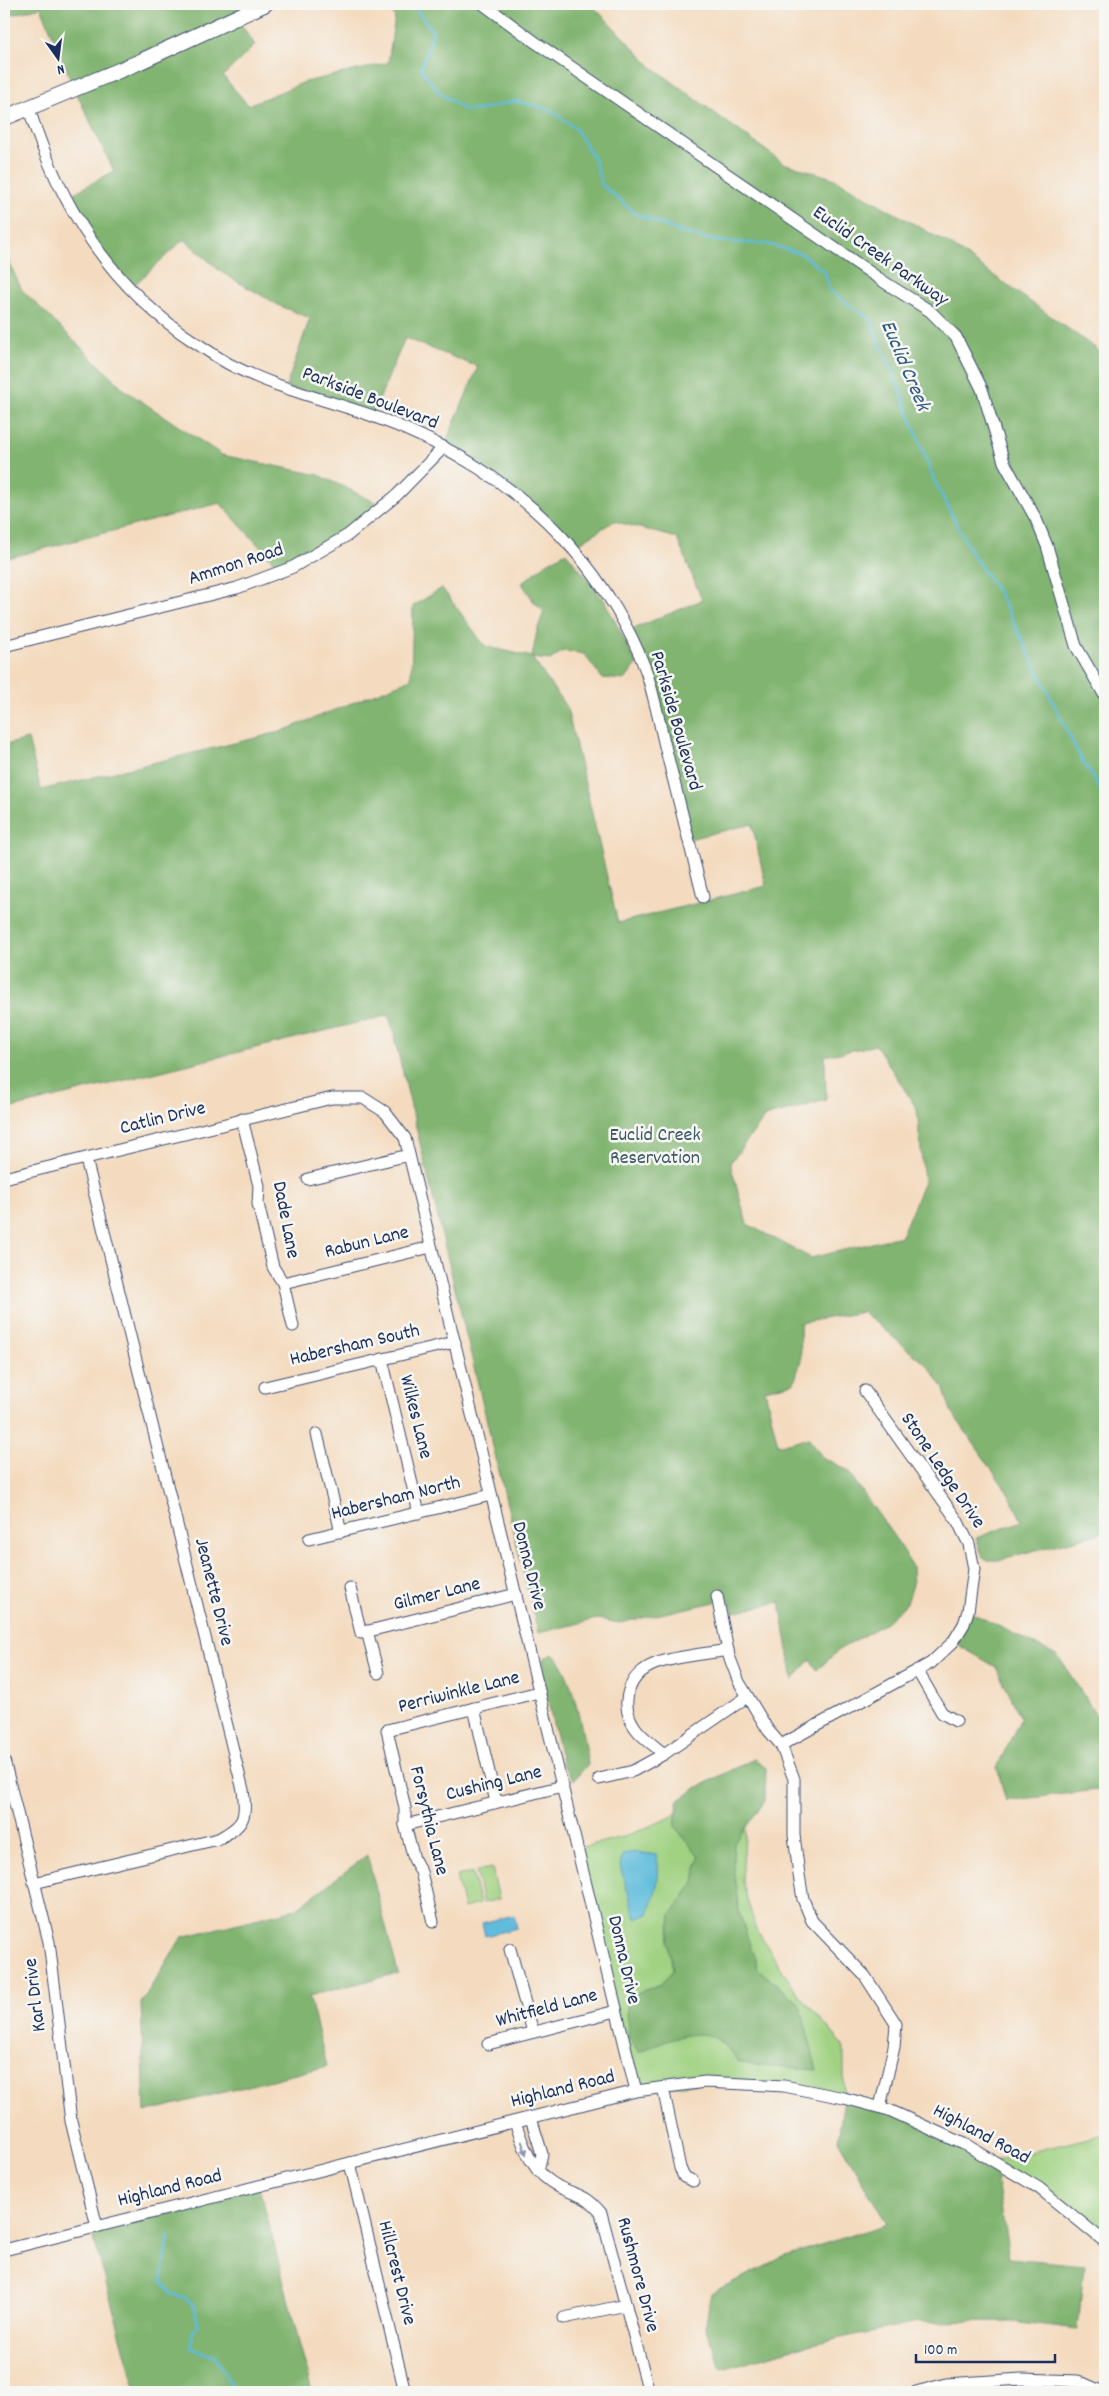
<svg xmlns="http://www.w3.org/2000/svg" width="1109" height="2396" viewBox="0 0 1109 2396" font-family="Dekko,sans-serif">
	<rect width="100%" height="100%" fill="#f6f6f2"/>
	<filter id="ink" filterUnits="userSpaceOnUse"><feTurbulence type="fractalNoise" baseFrequency=".02" numOctaves="2"/><feDisplacementMap in="SourceGraphic" scale="10" xChannelSelector="R" yChannelSelector="G"/><feConvolveMatrix kernelMatrix="1 2 1 2 8 2 1 2 1" color-interpolation-filters="sRGB"/></filter>
	<filter id="wash" filterUnits="userSpaceOnUse"><feTurbulence type="fractalNoise" baseFrequency=".0096" numOctaves="4" result="noise"/><feDisplacementMap in="SourceGraphic" scale="20" xChannelSelector="R" yChannelSelector="G"/><feGaussianBlur stdDeviation="1.12" result="paint"/><feColorMatrix in="noise" values="0 0 0 0 0 0 0 0 0 0 0 0 0 0 0 0 0 1.4 0 .05"/><feComposite in="paint" operator="in"/></filter>
	<g filter="url(#wash)">
		<rect width="100%" height="100%" fill="#f4dbbf"/>
		<g fill="#a0d282" stroke="#5e8070">
			<path d="M 737,1774 L 746,1823 L 742,1880 L 755,1927 L 793,1987 L 844,2046 L 844,2098 L 706,2082 L 636,2091 L 578,1848 L 627,1836 L 671,1817 Z"/>
			<path d="M 492,1868 L 499,1899 L 483,1903 L 476,1871 Z"/>
			<path d="M 472,1873 L 480,1904 L 464,1908 L 456,1876 Z"/>
			<path d="M 1105,2134 L 1105,2242 L 994,2161 Z"/>
		</g>
		<g fill="#80b470" stroke="#4e7267" fill-rule="evenodd">
			<path d="M 4,4 L 265,4 L 237,18 L 255,45 L 223,76 L 248,105 L 305,82 L 388,63 L 395,17 L 385,4 L 591,4 L 652,67 L 783,163 L 833,178 L 951,245 L 1105,355 L 1105,1532 L 998,1560 L 988,1560 L 983,1557 L 976,1538 L 1022,1521 L 1009,1494 L 951,1411 L 943,1387 L 929,1367 L 863,1312 L 800,1323 L 801,1360 L 794,1383 L 765,1390 L 778,1445 L 809,1438 L 822,1457 L 847,1470 L 902,1548 L 912,1567 L 913,1585 L 907,1603 L 884,1624 L 840,1649 L 817,1670 L 810,1659 L 793,1680 L 780,1602 L 733,1612 L 729,1599 L 619,1623 L 597,1619 L 538,1633 L 389,1015 L 4,1110 L 4,745 L 28,739 L 41,790 L 280,732 L 411,679 L 413,606 L 442,588 L 485,646 L 532,657 L 537,631 L 544,611 L 534,602 L 522,583 L 547,563 L 566,552 L 604,600 L 637,664 L 625,680 L 602,678 L 584,654 L 563,651 L 550,660 L 532,658 L 567,708 L 618,923 L 766,886 L 752,824 L 689,839 L 646,671 L 628,631 L 702,600 L 677,538 L 614,521 L 572,548 L 539,515 L 444,447 L 478,367 L 405,338 L 372,416 L 286,387 L 310,318 L 280,306 L 221,272 L 184,239 L 130,289 L 65,198 L 114,171 L 75,90 L 41,7 L 4,17 ZM 876,1045 L 917,1109 L 924,1182 L 901,1236 L 811,1258 L 747,1224 L 730,1163 L 765,1117 L 826,1100 L 825,1056 Z"/>
			<path d="M 4,252 L 22,290 L 126,391 L 222,455 L 319,475 L 383,506 L 282,571 L 220,503 L 4,559 Z"/>
			<path d="M 968,1611 L 1058,1656 L 1097,1716 L 1105,1717 L 1105,1789 L 1006,1801 L 997,1767 L 1021,1718 L 996,1667 L 953,1642 Z"/>
			<path d="M 553,1654 C 574,1673 583,1736 588,1764 L 574,1780 L 563,1766 L 541,1672 L 544,1658 Z"/>
			<path d="M 754,1759 L 766,1768 L 765,1801 L 734,1843 L 733,1866 L 739,1912 L 758,1969 L 800,2004 L 817,2070 L 740,2063 C 733,2056 726,2046 718,2040 C 699,2025 659,2042 639,2052 L 629,2039 L 626,1997 L 661,1984 L 673,1970 L 668,1943 L 671,1915 L 694,1882 L 699,1856 L 675,1827 L 678,1801 L 698,1787 Z"/>
			<path d="M 367,1855 L 398,1973 L 309,1996 L 327,2066 L 145,2112 L 141,2003 L 182,1937 L 296,1909 Z"/>
			<path d="M 844,2098 L 889,2110 L 994,2161 L 1009,2258 L 1084,2265 L 1078,2329 L 1012,2321 L 917,2322 L 803,2346 L 722,2369 L 705,2327 L 711,2293 L 785,2256 L 887,2224 L 838,2140 Z"/>
			<path d="M 259,2186 L 312,2392 L 136,2392 L 91,2228 Z"/>
		</g>
		<g fill="#5ebcdc" stroke="#3c769d">
			<path d="M 637,1852 L 656,1855 C 662,1873 655,1898 648,1914 L 636,1919 L 620,1866 L 623,1854 Z"/>
			<path d="M 514,1915 L 517,1928 L 485,1936 L 482,1923 Z"/>
		</g>
		<g fill="none" stroke-linecap="round" stroke-linejoin="round">
			<g stroke="#5ebcdc" stroke-width="2.5">
				<path d="M 412,4 L 433,32 L 421,69 L 438,91 L 464,110 L 480,110 L 514,101 L 549,109 L 576,129 L 594,159 L 602,185 L 636,214 L 678,231 L 715,241 L 768,244 L 802,254 L 825,272 L 830,291 L 872,321 L 880,346 L 892,369 L 934,480 L 971,552 L 1001,597 L 1080,757 L 1105,797"/>
				<path d="M 169,2235 L 162,2281 L 171,2294 L 186,2298 L 195,2307 L 197,2325 L 192,2333 L 191,2348 L 216,2357 L 235,2392"/>
			</g>
		</g>
	</g>
	<g filter="url(#ink)">
		<g fill="none" stroke-linecap="round" stroke-linejoin="round">
			<defs>
				<g id="minor">
					<path d="M 483,4 L 535,42 L 884,282 L 930,311 L 956,337 L 982,389 L 1004,462 L 1036,519 L 1047,546 L 1076,646 L 1105,696"/>
					<path d="M 29,109 C 60,206 110,287 196,343 C 207,350 218,358 229,364 C 273,387 323,399 370,415 C 446,442 518,486 572,548 C 602,582 630,627 646,671 C 654,695 659,721 665,746 C 678,796 690,847 703,897"/>
					<path d="M 4,646 L 237,588 L 293,567 L 348,535 L 397,495 L 444,447"/>
					<path d="M 242,1119 L 259,1186 L 258,1204 L 273,1267 L 283,1283 L 293,1326"/>
					<path d="M 4,1178 L 332,1098 L 363,1098 L 385,1112 L 405,1138 L 636,2091"/>
					<path d="M 308,1179 L 409,1155"/>
					<path d="M 283,1283 L 431,1247"/>
					<path d="M 382,1359 L 419,1513"/>
					<path d="M 265,1387 L 455,1342"/>
					<path d="M 317,1434 L 341,1532"/>
					<path d="M 309,1539 L 491,1495"/>
					<path d="M 350,1588 L 361,1633 L 516,1594"/>
					<path d="M 717,1596 L 729,1656 L 739,1682 L 768,1730 L 781,1745 L 794,1779 L 794,1835 L 799,1875 L 803,1899 L 812,1921 L 865,1976 L 896,2024 L 894,2047 L 880,2107"/>
					<path d="M 367,1631 L 378,1673"/>
					<path d="M 917,1670 L 942,1713 L 956,1721"/>
					<path d="M 474,1708 L 496,1802"/>
					<path d="M 781,1745 L 931,1663 L 953,1642 L 964,1624 L 968,1611 L 974,1569 L 969,1544 L 957,1520 L 865,1391"/>
					<path d="M 664,1754 C 655,1746 644,1739 637,1730 C 618,1706 627,1675 655,1664 C 676,1656 706,1654 728,1650"/>
					<path d="M 4,1760 L 49,1942 L 71,2121 L 97,2227"/>
					<path d="M 599,1779 L 633,1771 L 664,1754 L 747,1697"/>
					<path d="M 405,1825 L 563,1786"/>
					<path d="M 34,1883 L 218,1839 C 244,1825 247,1819 243,1790 L 86,1159"/>
					<path d="M 433,1922 L 421,1872 L 414,1859 L 405,1825 L 405,1808 L 387,1730 L 539,1692"/>
					<path d="M 510,1949 L 533,2032"/>
					<path d="M 488,2044 L 616,2011"/>
					<path d="M 663,2088 L 680,2168 L 684,2177 L 693,2181"/>
					<path d="M 531,2118 L 542,2154 L 538,2171"/>
					<path d="M 515,2122 C 525,2150 531,2172 559,2187 C 580,2197 585,2194 601,2213 L 649,2392"/>
					<path d="M 350,2163 L 405,2392"/>
					<path d="M 4,2250 L 636,2091 L 705,2082 L 784,2086 L 844,2098 L 889,2110 L 968,2146 L 1039,2188 L 1105,2242"/>
					<path d="M 564,2318 L 626,2305"/>
					<path d="M 916,2392 L 946,2384 L 1022,2379 L 1078,2381 L 1103,2392"/>
				</g>
				<path id="major" d="M 4,118 L 137,63 L 265,4"/>
			</defs>
			<use href="#minor" stroke="#3c496d" stroke-width="13"/>
			<use href="#major" stroke="#3c496d" stroke-width="17"/>
			<use href="#minor" stroke="#fff" stroke-width="11"/>
			<use href="#major" stroke="#fff" stroke-width="15"/>
		</g>
		<defs><path id="oneway-solid" d="M-6-.8H1V-3.2L6.5 0L1 3.2V.8H-6Z" transform="scale(1.25)"/></defs>
		<use fill="#8d97ae" href="#oneway-solid" transform="translate(524 2148) rotate(71)"/>
	</g>
	<g text-anchor="middle" dominant-baseline="central" stroke-width="5" stroke-linejoin="round" paint-order="stroke">
		<g font-size="20" fill="#1b2f5e" stroke="#f6f6f2">
			<text transform="translate(880 257) rotate(35)">Euclid Creek Parkway</text>
			<text transform="translate(370 399) rotate(21)">Parkside Boulevard</text>
			<text transform="translate(236 565) rotate(-18)">Ammon Road</text>
			<text transform="translate(675 721) rotate(74)">Parkside Boulevard</text>
			<text transform="translate(163 1119) rotate(-14)">Catlin Drive</text>
			<text transform="translate(285 1220) rotate(79)">Dade Lane</text>
			<text transform="translate(367 1243) rotate(-14)">Rabun Lane</text>
			<text transform="translate(355 1346) rotate(-13)">Habersham South</text>
			<text transform="translate(415 1417) rotate(76)">Wilkes Lane</text>
			<text transform="translate(942 1471) rotate(56)">Stone Ledge Drive</text>
			<text transform="translate(396 1499) rotate(-14)">Habersham North</text>
			<text transform="translate(528 1566) rotate(76)">Donna Drive</text>
			<text transform="translate(213 1592) rotate(76)">Jeanette Drive</text>
			<text transform="translate(437 1595) rotate(-14)">Gilmer Lane</text>
			<text transform="translate(459 1693) rotate(-14)">Perriwinkle Lane</text>
			<text transform="translate(494 1784) rotate(-14)">Cushing Lane</text>
			<text transform="translate(428 1821) rotate(76)">Forsythia Lane</text>
			<text transform="translate(623 1960) rotate(77)">Donna Drive</text>
			<text transform="translate(36 1995) rotate(-97)">Karl Drive</text>
			<text transform="translate(547 2009) rotate(-15)">Whitfield Lane</text>
			<text transform="translate(563 2090) rotate(-14)">Highland Road</text>
			<text transform="translate(981 2135) rotate(28)">Highland Road</text>
			<text transform="translate(170 2189) rotate(-14)">Highland Road</text>
			<text transform="translate(396 2273) rotate(76)">Hillcrest Drive</text>
			<text transform="translate(637 2275) rotate(75)">Rushmore Drive</text>
		</g>
		<g font-size="20" fill="#3c5867" stroke="#f6f6f2">
			<text x="655" y="1136">Euclid Creek<tspan x="655" dy="23">Reservation</tspan></text>
		</g>
		<g font-size="21" font-style="italic" fill="#2f5984" stroke="#f6f6f2">
			<text transform="translate(904 366) rotate(67)">Euclid Creek</text>
		</g>
	</g>
	<rect width="1109" height="2396" fill="none" stroke="#f6f6f2" stroke-width="20"/>
	<g transform="translate(58 58) rotate(166)" stroke="#f6f6f2" stroke-width="4" paint-order="stroke">
	<path d="M0-4L9 19L0 12L-9 19Z" fill="#1b2f5e"/>
	<text y="-8" font-size="14" font-weight="bold" text-anchor="middle" fill="#1b2f5e">N</text>
	</g>
	<path d="M916 2354v8h139v-8" fill="none" stroke="#1b2f5e" stroke-width="2.5"/>
	<text x="924" y="2354" font-size="15" fill="#1b2f5e" stroke="#f6f6f2" stroke-width="4" paint-order="stroke">100 m</text>
</svg>
